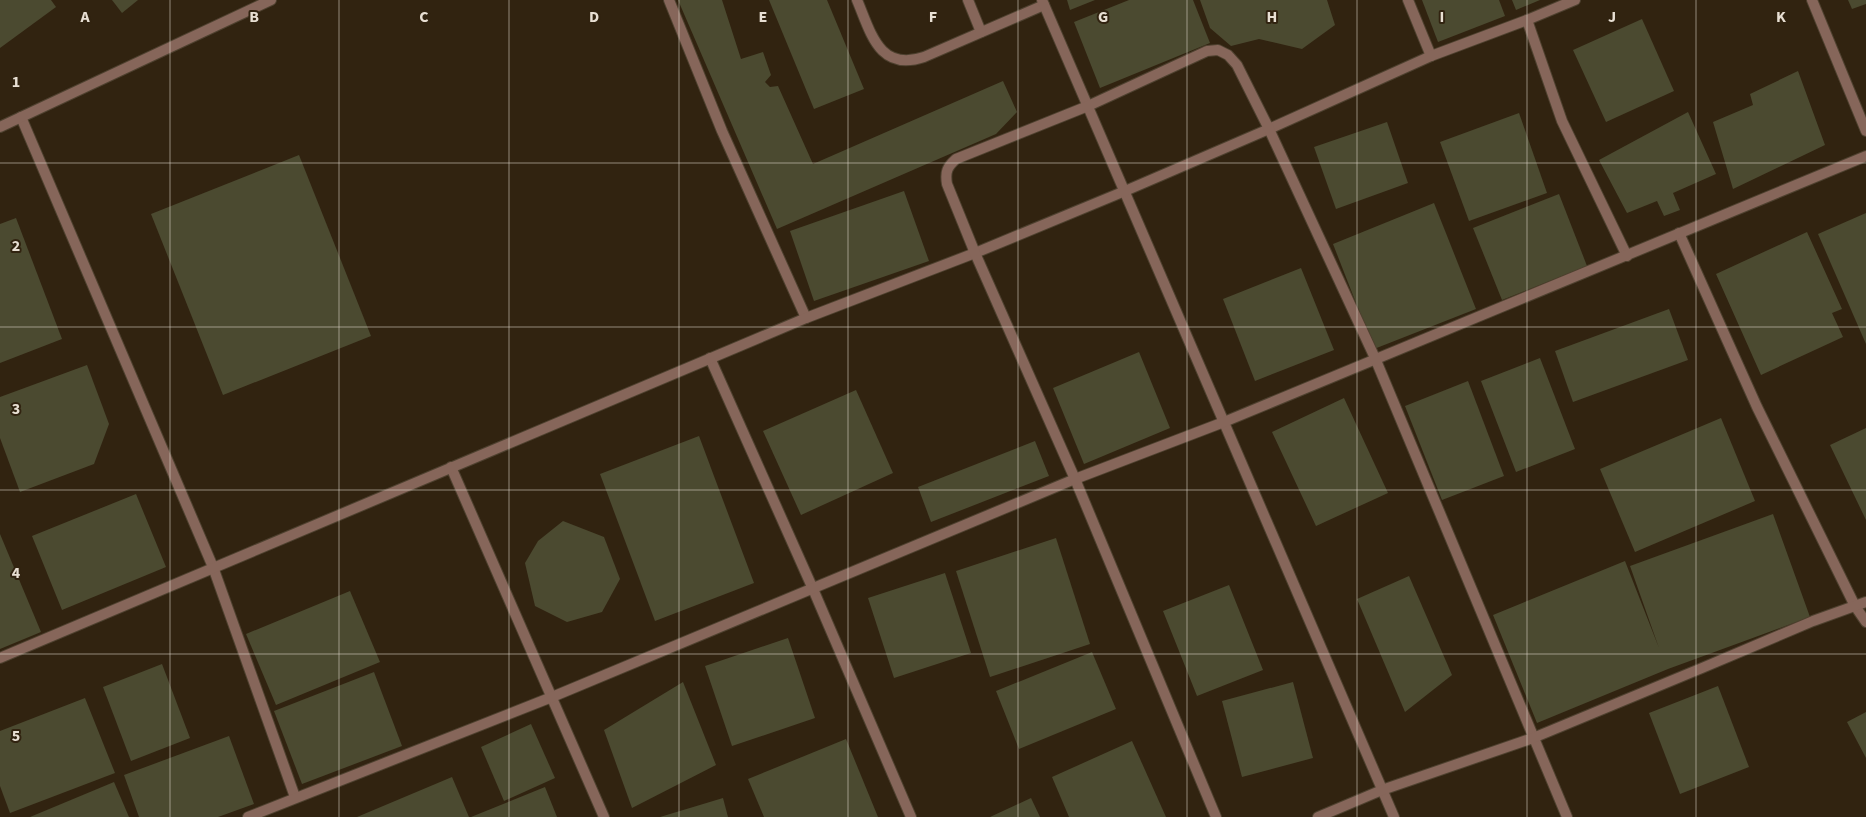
<svg xmlns="http://www.w3.org/2000/svg" width="1866" height="817" viewBox="0 0 1866 817" font-family="'Source Sans 3',sans-serif">
	<rect width="100%" height="100%" fill="#312310"/>
	<g fill="#4b4a30">
		<path d="M 0,0 L 51,0 L 56,7 L 0,48 Z"/>
		<path d="M 112,0 L 138,0 L 122,13 Z"/>
		<path d="M 678,0 L 722,0 L 741,59 L 763,52 L 771,75 L 765,82 L 770,87 L 778,86 L 813,164 L 1003,81 L 1017,112 L 996,134 L 777,229 Z"/>
		<path d="M 769,0 L 827,0 L 864,89 L 814,109 Z"/>
		<path d="M 1067,0 L 1095,0 L 1070,10 Z"/>
		<path d="M 1129,0 L 1193,0 L 1210,43 L 1100,88 L 1074,22 Z"/>
		<path d="M 1200,0 L 1327,0 L 1335,25 L 1302,49 L 1259,39 L 1231,46 L 1210,28 Z"/>
		<path d="M 1422,0 L 1499,0 L 1505,16 L 1438,42 Z"/>
		<path d="M 1512,0 L 1540,0 L 1516,10 Z"/>
		<path d="M 1848,0 L 1866,0 L 1866,4 L 1852,9 Z"/>
		<path d="M 1642,19 L 1674,91 L 1606,122 L 1573,50 Z"/>
		<path d="M 1798,71 L 1825,145 L 1733,189 L 1713,122 L 1753,105 L 1750,94 Z"/>
		<path d="M 1688,112 L 1716,174 L 1673,193 L 1680,210 L 1664,216 L 1657,201 L 1627,213 L 1599,160 Z"/>
		<path d="M 1519,113 L 1547,193 L 1469,221 L 1440,142 Z"/>
		<path d="M 1387,122 L 1408,183 L 1336,209 L 1314,147 Z"/>
		<path d="M 299,155 L 371,336 L 223,395 L 151,214 Z"/>
		<path d="M 904,191 L 929,261 L 814,301 L 790,231 Z"/>
		<path d="M 1559,194 L 1587,266 L 1502,300 L 1473,228 Z"/>
		<path d="M 1434,203 L 1476,309 L 1374,349 L 1333,244 Z"/>
		<path d="M 1866,213 L 1866,344 L 1818,234 Z"/>
		<path d="M 16,218 L 62,339 L 0,363 L 0,224 Z"/>
		<path d="M 1807,232 L 1842,309 L 1832,313 L 1843,337 L 1761,375 L 1716,274 Z"/>
		<path d="M 1301,268 L 1334,350 L 1255,381 L 1223,299 Z"/>
		<path d="M 1669,309 L 1688,360 L 1573,402 L 1555,351 Z"/>
		<path d="M 1139,352 L 1170,428 L 1084,464 L 1053,388 Z"/>
		<path d="M 1540,358 L 1575,449 L 1516,472 L 1481,381 Z"/>
		<path d="M 87,365 L 109,424 L 94,464 L 20,492 L 0,438 L 0,397 Z"/>
		<path d="M 1468,381 L 1504,476 L 1442,500 L 1405,406 Z"/>
		<path d="M 856,390 L 893,473 L 801,515 L 763,431 Z"/>
		<path d="M 1344,398 L 1388,493 L 1316,526 L 1272,432 Z"/>
		<path d="M 1721,418 L 1755,501 L 1635,552 L 1600,469 Z"/>
		<path d="M 1866,428 L 1866,520 L 1830,445 Z"/>
		<path d="M 699,436 L 754,583 L 655,621 L 600,474 Z"/>
		<path d="M 1035,441 L 1049,476 L 931,522 L 918,487 Z"/>
		<path d="M 136,494 L 166,567 L 62,610 L 32,536 Z"/>
		<path d="M 1773,514 L 1810,617 L 1668,669 L 1537,723 L 1493,615 L 1625,561 L 1659,648 L 1630,566 Z"/>
		<path d="M 563,521 L 604,537 L 620,579 L 602,612 L 567,622 L 535,606 L 525,563 L 538,541 Z"/>
		<path d="M 0,534 L 41,632 L 0,649 Z"/>
		<path d="M 1056,538 L 1090,644 L 990,677 L 956,571 Z"/>
		<path d="M 945,573 L 971,653 L 894,678 L 868,598 Z"/>
		<path d="M 1409,576 L 1452,675 L 1405,712 L 1357,599 Z"/>
		<path d="M 1229,585 L 1263,670 L 1197,696 L 1163,611 Z"/>
		<path d="M 350,591 L 380,662 L 276,705 L 246,634 Z"/>
		<path d="M 788,638 L 815,718 L 732,746 L 705,666 Z"/>
		<path d="M 1092,652 L 1116,709 L 1019,749 L 996,691 Z"/>
		<path d="M 162,664 L 190,738 L 131,761 L 103,687 Z"/>
		<path d="M 374,672 L 402,746 L 302,784 L 274,711 Z"/>
		<path d="M 683,682 L 716,765 L 632,808 L 604,730 Z"/>
		<path d="M 1293,682 L 1313,758 L 1242,777 L 1222,701 Z"/>
		<path d="M 1718,686 L 1749,767 L 1680,794 L 1649,713 Z"/>
		<path d="M 85,698 L 115,773 L 10,813 L 0,786 L 0,731 Z"/>
		<path d="M 1866,712 L 1866,758 L 1847,722 Z"/>
		<path d="M 531,724 L 555,778 L 504,801 L 481,747 Z"/>
		<path d="M 229,736 L 254,804 L 218,817 L 139,817 L 124,775 Z"/>
		<path d="M 846,739 L 878,817 L 764,817 L 748,779 Z"/>
		<path d="M 1132,741 L 1166,817 L 1069,817 L 1052,777 Z"/>
		<path d="M 452,777 L 469,817 L 357,817 Z"/>
		<path d="M 114,782 L 129,817 L 30,817 Z"/>
		<path d="M 545,787 L 557,817 L 471,817 Z"/>
		<path d="M 723,798 L 728,817 L 660,817 Z"/>
		<path d="M 1031,798 L 1040,817 L 990,817 Z"/>
	</g>
	<g fill="none" stroke-linecap="round" stroke-linejoin="round">
		<defs>
			<path id="lane" d="M 1855,606 L 1866,622"/>
			<g id="street">
				<path d="M 669,0 L 722,131 L 806,318"/>
				<path d="M 857,0 C 871,33 879,72 924,57 L 1044,5"/>
				<path d="M 968,0 L 981,32"/>
				<path d="M 1042,0 L 1394,817"/>
				<path d="M 1408,0 L 1431,56"/>
				<path d="M 1812,0 L 1866,131"/>
				<path d="M 1527,20 L 1562,121 L 1627,256"/>
				<path d="M 21,117 L 213,567 L 295,797"/>
				<path d="M 0,127 L 271,0"/>
				<path d="M 1679,233 L 1757,407 L 1855,606"/>
				<path d="M 710,358 L 813,589 L 911,817"/>
				<path d="M 451,467 L 604,817"/>
				<path d="M 0,658 L 806,318 L 975,253 L 1125,191 L 1269,129 L 1431,56 L 1527,20 L 1575,0"/>
				<path d="M 248,817 L 552,697 L 1075,479 L 1224,422 L 1866,156"/>
				<path d="M 1216,817 L 1075,479 L 975,253 L 947,184 C 945,172 947,167 956,159 L 1088,106 L 1207,51 L 1218,50 L 1228,55 L 1237,65 L 1269,129 L 1375,358 L 1567,817"/>
				<path d="M 1318,817 L 1382,790 L 1533,738 L 1702,668 L 1813,621 L 1866,602"/>
			</g>
		</defs>
		<use href="#lane" stroke="#4e412f" stroke-width="12"/>
		<use href="#street" stroke="#4e412f" stroke-width="12"/>
		<use href="#lane" stroke="#86665a" stroke-width="10"/>
		<use href="#street" stroke="#86665a" stroke-width="10"/>
	</g>
	<path fill="none" stroke="#e8dfd3" stroke-width="1" stroke-opacity="0.55" d="M 170,0 L 170,817M 339,0 L 339,817M 509,0 L 509,817M 679,0 L 679,817M 848,0 L 848,817M 1018,0 L 1018,817M 1187,0 L 1187,817M 1357,0 L 1357,817M 1527,0 L 1527,817M 1696,0 L 1696,817M 0,163 L 1866,163M 0,327 L 1866,327M 0,490 L 1866,490M 0,654 L 1866,654"/>
	<g font-size="16" text-anchor="middle" font-weight="bold" fill="#e8dfd3" stroke="#312310" stroke-width="4" stroke-linejoin="round" paint-order="stroke">
		<text x="85" y="22">A</text>
		<text x="254" y="22">B</text>
		<text x="424" y="22">C</text>
		<text x="594" y="22">D</text>
		<text x="763" y="22">E</text>
		<text x="933" y="22">F</text>
		<text x="1103" y="22">G</text>
		<text x="1272" y="22">H</text>
		<text x="1442" y="22">I</text>
		<text x="1612" y="22">J</text>
		<text x="1781" y="22">K</text>
		<text x="16" y="87">1</text>
		<text x="16" y="251">2</text>
		<text x="16" y="414">3</text>
		<text x="16" y="578">4</text>
		<text x="16" y="741">5</text>
	</g>
</svg>
